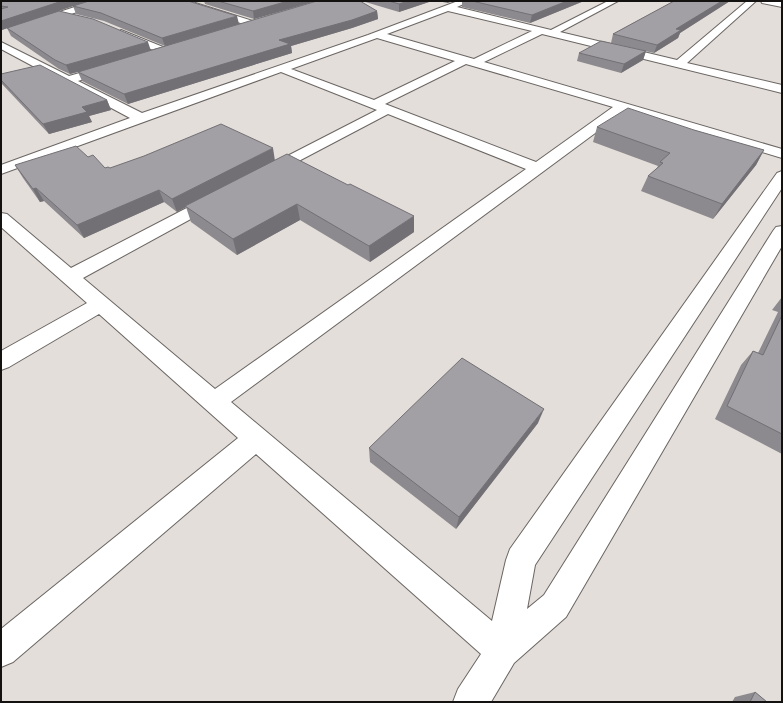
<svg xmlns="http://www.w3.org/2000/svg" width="783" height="703" viewBox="0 0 783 703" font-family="'Source Serif 4',serif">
	<rect width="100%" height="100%" fill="#e3deda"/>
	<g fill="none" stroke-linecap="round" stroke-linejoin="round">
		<defs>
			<g id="minor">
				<path d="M 93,1 L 105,1 L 104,3 L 38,25 L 33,22 L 35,20 Z"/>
				<path d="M 176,1 L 189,1 L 256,22 L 258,24 L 253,27 L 250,26 L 177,3 Z"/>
				<path d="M 458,1 L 470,1 L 457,7 L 551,30 L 608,1 L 618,1 L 560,32 L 677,60 L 747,1 L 756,1 L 687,63 L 782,85 L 782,93 L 542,34 L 484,62 L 782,149 L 782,158 L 625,111 L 231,402 L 492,621 L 506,560 L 510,549 L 777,173 L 782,171 L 782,188 L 535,565 L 527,609 L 544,595 L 773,231 L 776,227 L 782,226 L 782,246 L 566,617 L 514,663 L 491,702 L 453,702 L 458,689 L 481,654 L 256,454 L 13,662 L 1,667 L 1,629 L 238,438 L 99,314 L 9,367 L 1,370 L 1,351 L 87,303 L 1,227 L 1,213 L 7,214 L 71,268 L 208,197 L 214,195 L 220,197 L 222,200 L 220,203 L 83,278 L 215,389 L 526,169 L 388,114 L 274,174 L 269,175 L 264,174 L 262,171 L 264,168 L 377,110 L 281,72 L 1,174 L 1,165 L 130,118 L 1,49 L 1,42 L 69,76 L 108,65 L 112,66 L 113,68 L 112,70 L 78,81 L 142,113 L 368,35 ZM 448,11 L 532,31 L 474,59 L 387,34 ZM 377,38 L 455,61 L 374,100 L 291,69 ZM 466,64 L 613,107 L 536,162 L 385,104 Z"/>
				<path d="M 761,1 L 782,1 L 782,7 L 762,3 Z"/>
				<path d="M 121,30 L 168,49 L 169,51 L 164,54 L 160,53 L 118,35 L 116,33 Z"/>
			</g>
		</defs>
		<use href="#minor" stroke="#6b6663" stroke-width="2"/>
		<use href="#minor" fill="#fff" fill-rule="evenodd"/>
	</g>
	<g fill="#8c8a8e" fill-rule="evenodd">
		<path d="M 1,1 L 88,1 L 239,24 L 377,11 L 378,19 L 352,28 L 291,46 L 292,53 L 128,104 L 82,81 L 78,72 L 70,74 L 59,69 L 11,36 L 7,28 L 2,30 L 1,29 ZM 73,6 L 76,14 L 104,21 L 165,46 L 150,50 L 59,11 Z"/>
		<path d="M 204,1 L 316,1 L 254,19 L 205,4 Z"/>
		<path d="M 362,1 L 432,1 L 399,12 Z"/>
		<path d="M 438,1 L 454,1 L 447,3 Z"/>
		<path d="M 462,1 L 584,1 L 530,23 L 462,7 Z"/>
		<path d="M 674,1 L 730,1 L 680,33 L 678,38 L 654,53 L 611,43 L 613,34 Z"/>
		<path d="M 646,51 L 643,60 L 621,73 L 577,61 L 579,53 Z"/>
		<path d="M 1,74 L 107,100 L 111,110 L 89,116 L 92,122 L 49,134 L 2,84 L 1,83 Z"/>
		<path d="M 597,127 L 694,130 L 764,150 L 756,165 L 713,219 L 641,191 L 648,176 L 657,168 L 658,166 L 593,142 Z"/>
		<path d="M 88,157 L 105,168 L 110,168 L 275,160 L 414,232 L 370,262 L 300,220 L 237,255 L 191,222 L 186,207 L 177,212 L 164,202 L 84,238 L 44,201 L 40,202 L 23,178 L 15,165 Z"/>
		<path d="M 782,297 L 782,454 L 715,419 L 741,365 L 753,351 L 758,353 L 778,312 L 772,310 Z"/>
		<path d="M 538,423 L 456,529 L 370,462 L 369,448 Z"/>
		<path d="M 755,692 L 767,702 L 732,702 L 735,697 Z"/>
	</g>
	<g fill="#727074">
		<path d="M 62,1 L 88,1 L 2,30 L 1,27 L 1,21 Z"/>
		<path d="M 288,1 L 316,1 L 254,19 L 253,11 Z"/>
		<path d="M 408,1 L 432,1 L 399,12 L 399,4 Z"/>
		<path d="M 447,1 L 454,1 L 447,3 Z"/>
		<path d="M 567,1 L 584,1 L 530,23 L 532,15 Z"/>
		<path d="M 722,1 L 730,1 L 680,33 L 678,38 L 654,53 L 657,45 L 676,29 Z"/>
		<path d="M 377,11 L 378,19 L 352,28 L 291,46 L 292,53 L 128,104 L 124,94 L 279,40 Z"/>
		<path d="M 237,16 L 239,24 L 165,46 L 162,38 Z"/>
		<path d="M 148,42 L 151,51 L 70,74 L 66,65 Z"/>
		<path d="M 646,51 L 643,60 L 621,73 L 624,64 Z"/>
		<path d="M 107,100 L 111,110 L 89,116 L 92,122 L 49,134 L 43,124 L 82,107 Z"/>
		<path d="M 273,148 L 275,161 L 185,206 L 186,207 L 177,212 L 172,199 Z"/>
		<path d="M 764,150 L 756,165 L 713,219 L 722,204 Z"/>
		<path d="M 36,188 L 44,201 L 40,202 L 33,189 Z"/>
		<path d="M 159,190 L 164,202 L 84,238 L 77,225 Z"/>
		<path d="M 297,204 L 300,220 L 237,255 L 233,239 Z"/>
		<path d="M 414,216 L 414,232 L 370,262 L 369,246 Z"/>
		<path d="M 544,409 L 538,423 L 456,529 L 459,517 Z"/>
	</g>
	<g fill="#a3a0a5" stroke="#727074">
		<path d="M 1,1 L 62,1 L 1,21 L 1,9 L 8,7 L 1,6 Z"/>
		<path d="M 89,1 L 188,1 L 237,16 L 162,38 L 101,13 L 73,6 Z"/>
		<path d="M 218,1 L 288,1 L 253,11 Z"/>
		<path d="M 317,1 L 360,1 L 377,11 L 352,20 L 279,40 L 290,44 L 124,94 L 78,72 Z"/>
		<path d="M 389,1 L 408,1 L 399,4 Z"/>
		<path d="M 472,1 L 567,1 L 532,15 Z"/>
		<path d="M 674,1 L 722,1 L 676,29 L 681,30 L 657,45 L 613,34 Z"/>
		<path d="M 59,11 L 93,19 L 148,42 L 66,65 L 55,60 L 7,28 Z"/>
		<path d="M 601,41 L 646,51 L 624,64 L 579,53 Z"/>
		<path d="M 40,65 L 107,100 L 82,107 L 87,112 L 43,124 L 1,80 L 1,74 Z"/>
		<path d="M 628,108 L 694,130 L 764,150 L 722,204 L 648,176 L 663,163 L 660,162 L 670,153 L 597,127 Z"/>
		<path d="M 221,124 L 273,148 L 172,199 L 159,190 L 77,225 L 36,188 L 33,189 L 15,165 L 76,146 L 88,157 L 93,155 L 105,168 L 108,167 L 110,168 L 144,156 Z"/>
		<path d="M 287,154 L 348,185 L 350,184 L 414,216 L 369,246 L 297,204 L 233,239 L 185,206 Z"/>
		<path d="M 782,315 L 782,434 L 727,406 L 753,351 L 763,355 Z"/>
		<path d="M 462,358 L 544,409 L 459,517 L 369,448 Z"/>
		<path d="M 755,692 L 767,702 L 750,702 Z"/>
	</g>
	<rect width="783" height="703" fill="none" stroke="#131210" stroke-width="4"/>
</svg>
